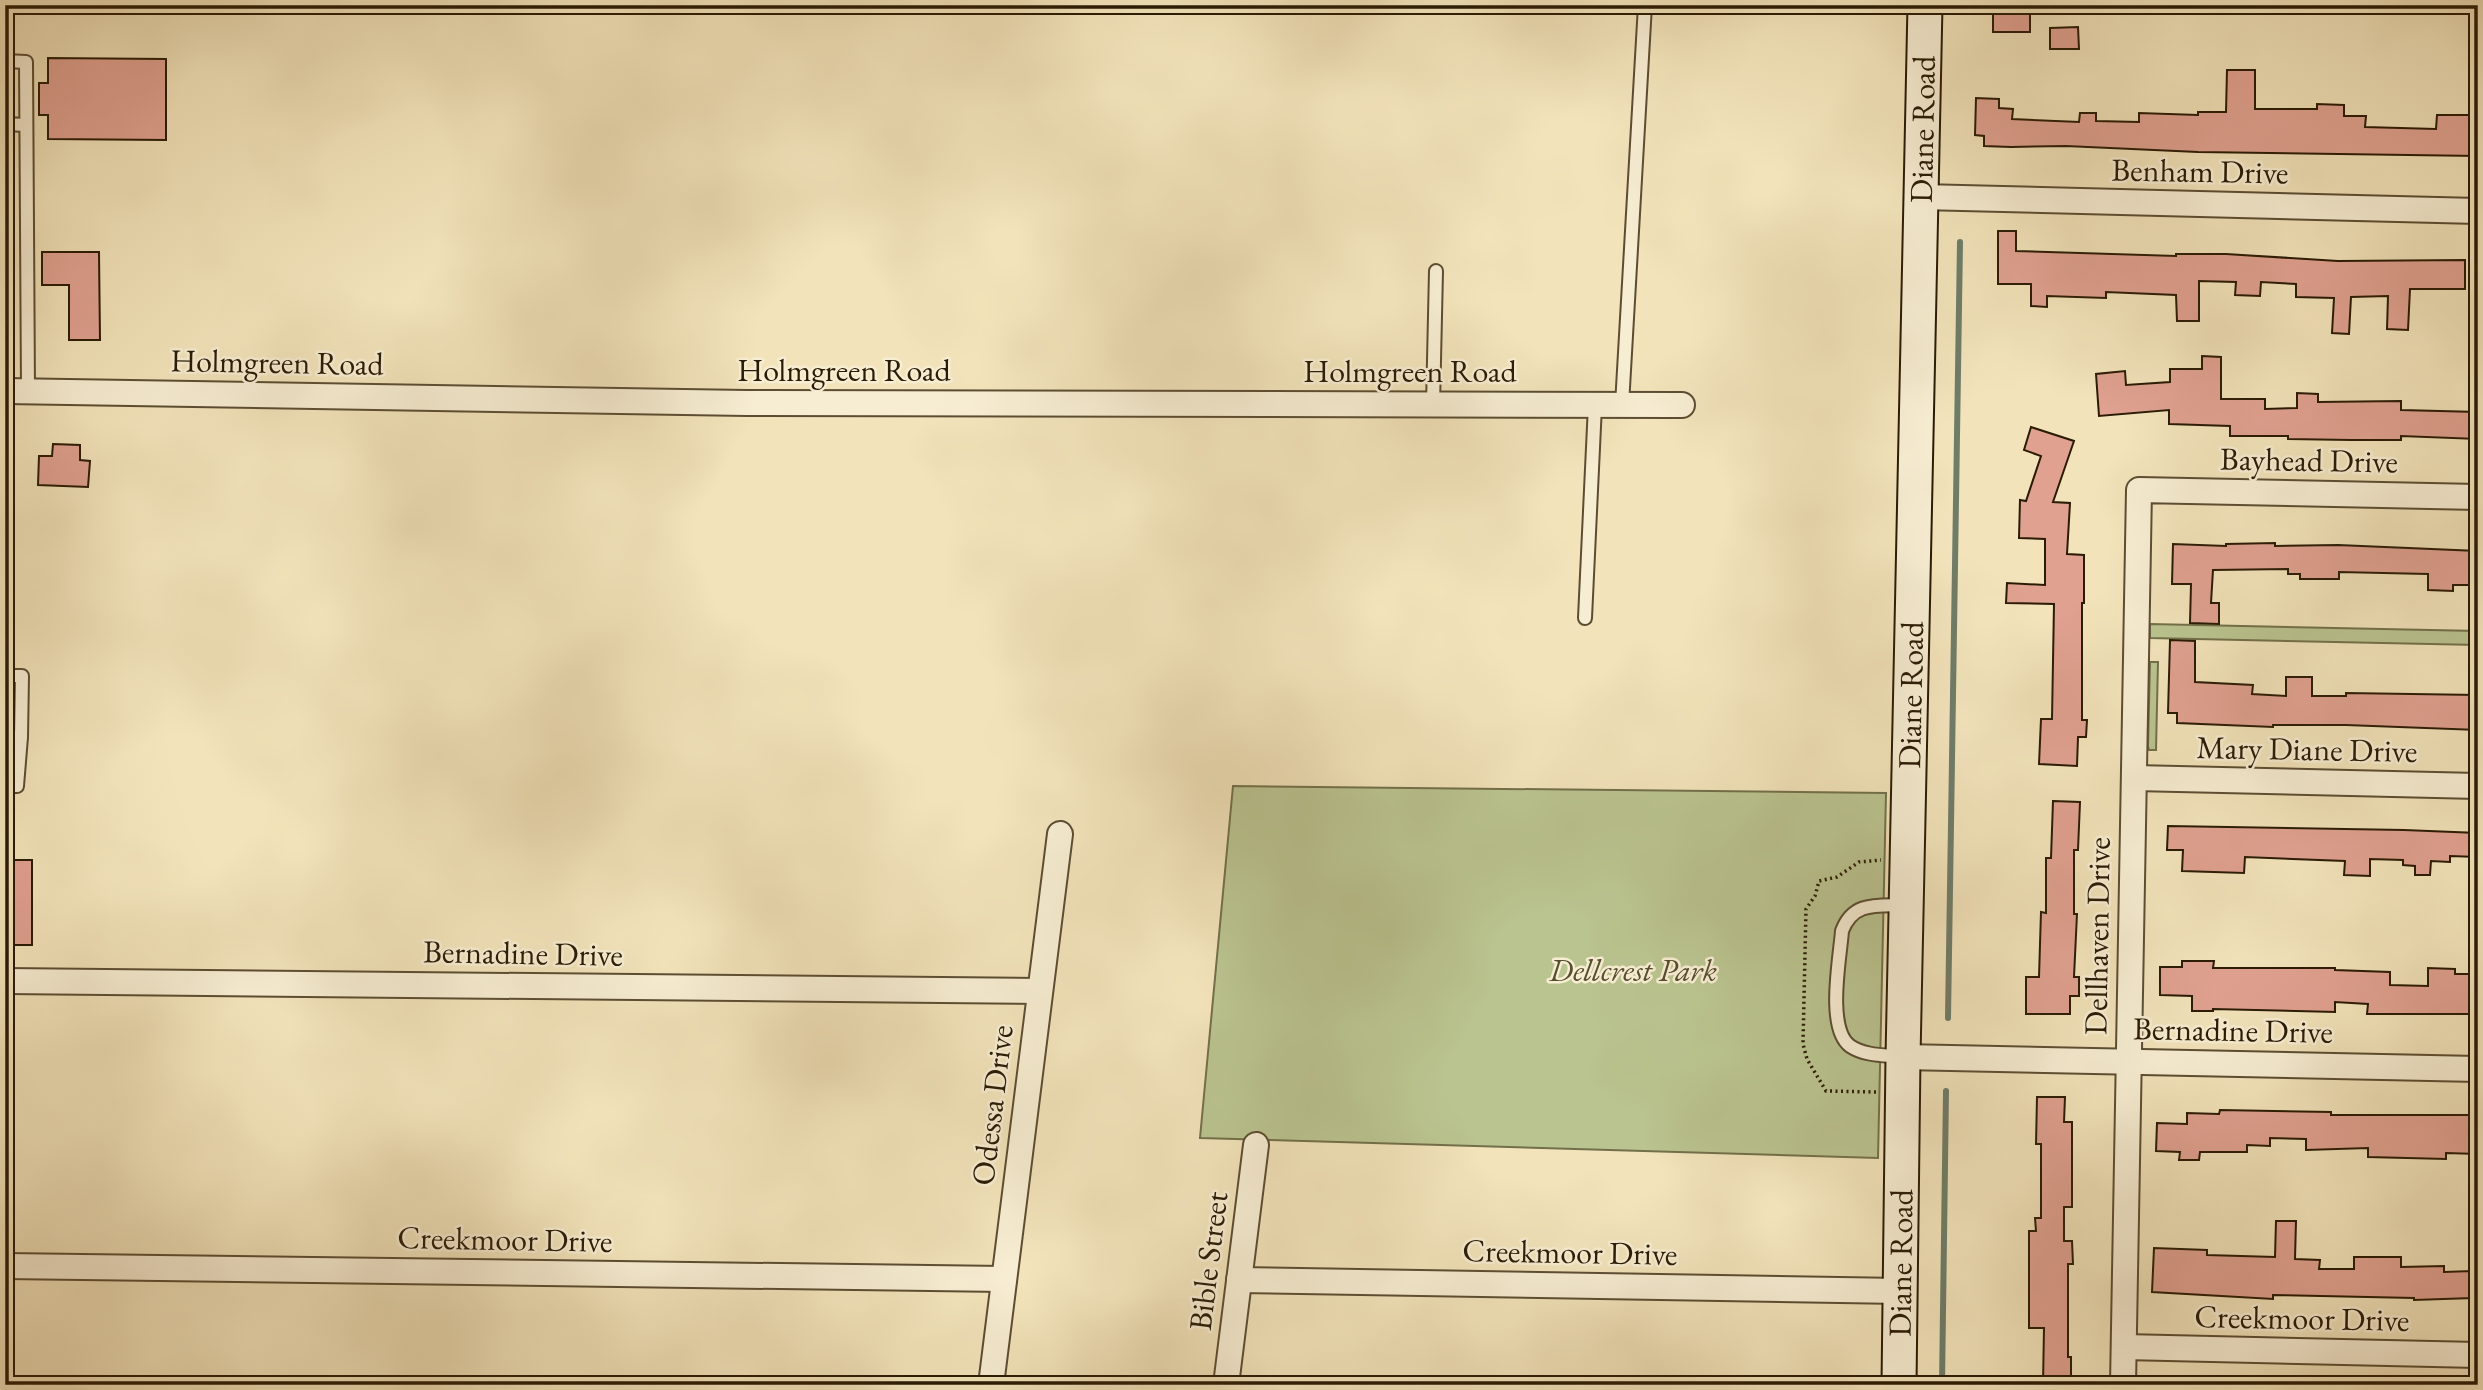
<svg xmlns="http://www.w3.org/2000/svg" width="2483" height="1390" viewBox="0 0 2483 1390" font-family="'EB Garamond',serif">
	<rect width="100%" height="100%" fill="#f2e3ba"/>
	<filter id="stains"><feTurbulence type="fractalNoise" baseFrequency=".00286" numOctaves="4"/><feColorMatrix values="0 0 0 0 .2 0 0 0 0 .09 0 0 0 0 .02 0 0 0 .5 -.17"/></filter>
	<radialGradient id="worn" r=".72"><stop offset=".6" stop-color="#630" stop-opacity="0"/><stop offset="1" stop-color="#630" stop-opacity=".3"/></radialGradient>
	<g fill="#bac490" stroke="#72704a" stroke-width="2">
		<path d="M 2150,624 L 2478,631 L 2478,645 L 2150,638 Z"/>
		<path d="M 2150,662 L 2158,662 L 2156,750 L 2149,750 L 2148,746 Z"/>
		<path d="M 1233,786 L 1886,793 L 1878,1158 L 1200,1138 Z"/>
	</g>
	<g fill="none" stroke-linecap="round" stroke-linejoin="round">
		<g stroke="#6e7d69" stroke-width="6">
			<path d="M 1948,1018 L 1960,242"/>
			<path d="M 1942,1385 L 1946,1091"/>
		</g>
	</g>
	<g fill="#e0a190" stroke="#2a1b05" stroke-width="2">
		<rect x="1993" y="5" width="37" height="27"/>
		<path d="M 2078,27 L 2079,49 L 2050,49 L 2050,28 Z"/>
		<path d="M 48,58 L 166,59 L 166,140 L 48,139 L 48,115 L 39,115 L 39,83 L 48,83 Z"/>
		<path d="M 2227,70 L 2255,70 L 2255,109 L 2317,109 L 2317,104 L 2344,105 L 2344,116 L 2366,116 L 2365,127 L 2436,129 L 2437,115 L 2478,115 L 2478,156 L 2198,152 L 2066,146 L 2011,147 L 1984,146 L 1984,136 L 1975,135 L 1976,98 L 1999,99 L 1999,108 L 2013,109 L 2012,119 L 2079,122 L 2080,113 L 2096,113 L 2096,121 L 2139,122 L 2139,113 L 2198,115 L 2198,112 L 2226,112 Z"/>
		<path d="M 1998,231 L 2016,231 L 2016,251 L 2176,256 L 2176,254 L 2226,254 L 2338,261 L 2465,260 L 2465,289 L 2410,289 L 2408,330 L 2387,329 L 2388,296 L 2351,297 L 2349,334 L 2332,333 L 2334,298 L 2296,297 L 2296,284 L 2261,282 L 2260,296 L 2235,295 L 2236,282 L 2199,281 L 2199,321 L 2177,321 L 2176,295 L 2106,292 L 2106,298 L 2047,296 L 2047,307 L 2031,306 L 2031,284 L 1998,284 Z"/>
		<path d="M 42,252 L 99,252 L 100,340 L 69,340 L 69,285 L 42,285 Z"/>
		<path d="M 2202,356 L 2221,357 L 2221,399 L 2265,399 L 2265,409 L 2297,408 L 2297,393 L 2318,394 L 2318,402 L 2401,401 L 2401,410 L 2478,412 L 2478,439 L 2401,436 L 2401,440 L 2351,440 L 2288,439 L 2288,436 L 2230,436 L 2230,426 L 2169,424 L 2169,410 L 2099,416 L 2096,374 L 2125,371 L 2126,385 L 2170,382 L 2170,369 L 2202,369 Z"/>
		<path d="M 2031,427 L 2074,441 L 2053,502 L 2070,503 L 2067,554 L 2084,555 L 2084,603 L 2082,603 L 2082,720 L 2087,720 L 2086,737 L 2078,737 L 2077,766 L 2039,764 L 2041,719 L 2052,719 L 2054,604 L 2006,603 L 2007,583 L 2045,585 L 2045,539 L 2019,538 L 2020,500 L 2026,501 L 2041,456 L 2024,450 Z"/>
		<path d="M 53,444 L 80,445 L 80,460 L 90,461 L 88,487 L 38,485 L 39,456 L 52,456 Z"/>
		<path d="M 2275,543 L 2275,546 L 2338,545 L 2478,551 L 2478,585 L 2453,585 L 2453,591 L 2428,590 L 2428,574 L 2339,572 L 2339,579 L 2300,579 L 2300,574 L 2288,574 L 2288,569 L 2213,570 L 2211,603 L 2219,603 L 2219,624 L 2190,623 L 2191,584 L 2172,584 L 2173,544 L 2226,546 L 2226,544 Z"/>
		<path d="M 2170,640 L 2195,641 L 2195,682 L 2253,685 L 2252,694 L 2286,696 L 2286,677 L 2312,677 L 2312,696 L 2346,696 L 2346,693 L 2478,695 L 2478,730 L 2346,725 L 2273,725 L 2273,727 L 2177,723 L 2177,713 L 2168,713 Z"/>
		<path d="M 2053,801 L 2080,802 L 2078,850 L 2074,850 L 2074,914 L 2077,914 L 2074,977 L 2079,977 L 2079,996 L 2070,996 L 2070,1014 L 2026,1014 L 2026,977 L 2039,977 L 2041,912 L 2046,913 L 2046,858 L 2051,858 Z"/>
		<path d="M 2168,826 L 2404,830 L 2478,833 L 2478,857 L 2450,856 L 2450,862 L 2431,861 L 2430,875 L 2415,875 L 2415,866 L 2403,865 L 2403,860 L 2370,859 L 2370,876 L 2344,875 L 2345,861 L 2245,857 L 2244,873 L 2182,871 L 2183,850 L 2167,850 Z"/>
		<path d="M 12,860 L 32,860 L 32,945 L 5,945 L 5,870 L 11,870 Z"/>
		<path d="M 2182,961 L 2214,961 L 2213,968 L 2335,968 L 2335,970 L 2390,972 L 2390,985 L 2428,986 L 2428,968 L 2455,969 L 2455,974 L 2478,974 L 2478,1014 L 2367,1014 L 2368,1004 L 2335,1002 L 2335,1012 L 2213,1009 L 2213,1011 L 2192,1011 L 2192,996 L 2160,995 L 2160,967 L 2182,967 Z"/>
		<path d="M 2037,1097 L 2065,1097 L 2064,1122 L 2072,1122 L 2072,1207 L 2064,1207 L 2064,1241 L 2072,1241 L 2073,1264 L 2068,1264 L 2068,1357 L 2071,1357 L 2071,1385 L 2043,1385 L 2044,1328 L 2029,1328 L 2029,1231 L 2036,1231 L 2035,1218 L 2041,1218 L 2041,1144 L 2036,1144 Z"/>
		<path d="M 2220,1110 L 2331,1112 L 2331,1115 L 2478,1115 L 2478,1154 L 2446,1153 L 2446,1159 L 2368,1157 L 2368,1148 L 2306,1150 L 2306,1139 L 2270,1138 L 2270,1146 L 2247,1145 L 2247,1152 L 2200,1152 L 2199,1160 L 2179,1160 L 2180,1152 L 2156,1151 L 2157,1123 L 2187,1124 L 2187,1113 L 2219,1114 Z"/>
		<path d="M 2276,1221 L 2296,1221 L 2295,1259 L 2320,1260 L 2319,1269 L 2354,1269 L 2354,1257 L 2401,1257 L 2401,1267 L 2444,1266 L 2444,1272 L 2472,1271 L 2473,1298 L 2414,1300 L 2414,1298 L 2273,1295 L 2273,1299 L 2152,1292 L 2154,1248 L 2207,1250 L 2207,1255 L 2275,1257 Z"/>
	</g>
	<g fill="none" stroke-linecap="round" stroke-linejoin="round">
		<defs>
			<g id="lane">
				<path d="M 5,61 L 26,62 L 28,391"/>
				<path d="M 5,124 L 26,125"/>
				<path d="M 1433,405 L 1436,271"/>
				<path d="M 1622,405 L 1645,5"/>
				<path d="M 1585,618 L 1595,405"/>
				<path d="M 5,676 L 22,676 L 21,737"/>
				<path d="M 5,737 L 21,737 L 17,786 L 5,786"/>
				<path d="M 1902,1057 C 1885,1055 1865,1056 1850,1046 C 1826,1028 1840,958 1842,931 C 1853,901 1877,906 1904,905"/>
			</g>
			<g id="street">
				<path d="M 1921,197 L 2478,211"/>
				<path d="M 5,391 L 747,403 L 1682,405"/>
				<path d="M 2134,778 L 2478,786"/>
				<path d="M 5,981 L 1040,991"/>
				<path d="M 1903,1057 L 2478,1069"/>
				<path d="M 5,1266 L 1004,1279"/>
				<path d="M 1239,1280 L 1901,1291"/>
				<path d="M 2124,1347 L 2478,1355"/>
				<path d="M 991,1385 L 1060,834"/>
				<path d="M 1226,1385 L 1256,1145"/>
				<path d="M 2123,1385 L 2139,490 L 2478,497"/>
			</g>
			<g id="secondary">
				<path id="s1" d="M 1899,1385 L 1903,1057 L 1925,5"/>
			</g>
		</defs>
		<use href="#lane" stroke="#5c4d32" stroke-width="16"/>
		<use href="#street" stroke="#5c4d32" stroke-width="28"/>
		<use href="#secondary" stroke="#2a1b05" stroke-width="37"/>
		<path stroke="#2a1b05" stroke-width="3.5" stroke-dasharray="2 3.5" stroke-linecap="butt" d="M 1876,1092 L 1826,1091 L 1807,1059 L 1803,1044 L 1806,909 L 1815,896 L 1819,881 L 1837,877 L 1859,862 L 1881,860"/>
		<use href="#lane" stroke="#f7edd2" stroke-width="12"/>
		<use href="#street" stroke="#f7edd2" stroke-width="24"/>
		<use href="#secondary" stroke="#f7edd2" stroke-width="33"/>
	</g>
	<g text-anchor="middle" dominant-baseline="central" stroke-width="5" stroke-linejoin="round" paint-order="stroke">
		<g font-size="32" fill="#2a1b05" stroke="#f7edd2">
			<text stroke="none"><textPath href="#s1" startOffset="1256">Diane Road</textPath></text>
			<text transform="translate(2200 171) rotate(1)">Benham Drive</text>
			<text transform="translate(277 362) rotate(1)">Holmgreen Road</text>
			<text x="844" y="370">Holmgreen Road</text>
			<text x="1410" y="371">Holmgreen Road</text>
			<text transform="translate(2309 460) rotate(1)">Bayhead Drive</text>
			<text stroke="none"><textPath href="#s1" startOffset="690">Diane Road</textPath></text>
			<text transform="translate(2307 749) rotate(1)">Mary Diane Drive</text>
			<text transform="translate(2097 936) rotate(-89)">Dellhaven Drive</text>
			<text transform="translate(523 953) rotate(1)">Bernadine Drive</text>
			<text transform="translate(2233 1030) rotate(1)">Bernadine Drive</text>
			<text transform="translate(992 1105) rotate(-83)">Odessa Drive</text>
			<text transform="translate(505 1239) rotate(1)">Creekmoor Drive</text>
			<text transform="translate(1570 1252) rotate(1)">Creekmoor Drive</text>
			<text transform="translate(1208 1261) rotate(-83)">Bible Street</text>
			<text stroke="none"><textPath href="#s1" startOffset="122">Diane Road</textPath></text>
			<text transform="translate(2302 1318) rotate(1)">Creekmoor Drive</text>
		</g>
		<g font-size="32" font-style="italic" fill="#554e2f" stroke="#f7edd2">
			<text x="1633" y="970">Dellcrest Park</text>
		</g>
	</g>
	<rect width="2483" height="1390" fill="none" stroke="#f2e3ba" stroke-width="28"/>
	<rect x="7" y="7" width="2469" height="1376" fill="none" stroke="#2a1b05" stroke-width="3.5"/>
	<rect x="14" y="14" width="2455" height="1362" fill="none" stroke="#2a1b05" stroke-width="2"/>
	<rect width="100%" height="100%" filter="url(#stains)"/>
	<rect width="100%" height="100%" fill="url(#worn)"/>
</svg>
